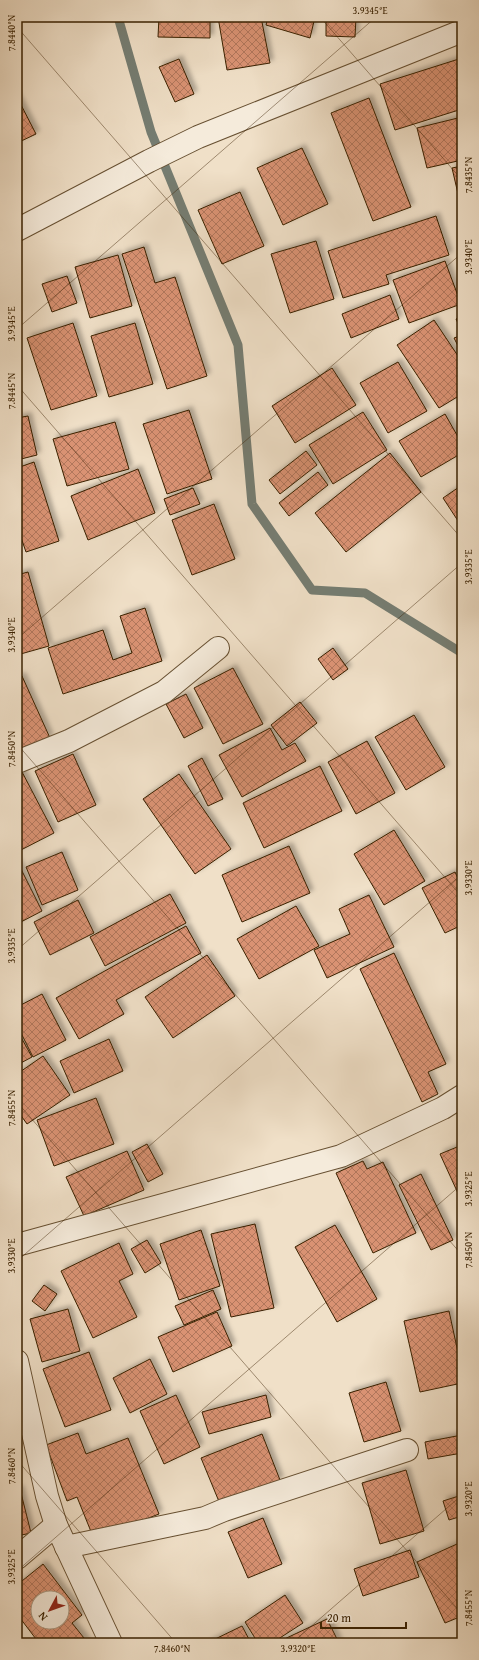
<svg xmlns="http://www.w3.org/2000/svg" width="479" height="1660" viewBox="0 0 479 1660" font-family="'Gentium Book Plus',serif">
	<defs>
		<pattern id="building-cross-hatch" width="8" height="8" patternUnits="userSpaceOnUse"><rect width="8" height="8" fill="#d99273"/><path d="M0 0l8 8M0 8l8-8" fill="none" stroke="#b1775c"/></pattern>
		<filter id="shadow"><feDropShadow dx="3.5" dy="-3.5" stdDeviation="2" flood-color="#0004"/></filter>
	</defs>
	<rect width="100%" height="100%" fill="#f0e0c8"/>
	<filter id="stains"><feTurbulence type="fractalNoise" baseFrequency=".005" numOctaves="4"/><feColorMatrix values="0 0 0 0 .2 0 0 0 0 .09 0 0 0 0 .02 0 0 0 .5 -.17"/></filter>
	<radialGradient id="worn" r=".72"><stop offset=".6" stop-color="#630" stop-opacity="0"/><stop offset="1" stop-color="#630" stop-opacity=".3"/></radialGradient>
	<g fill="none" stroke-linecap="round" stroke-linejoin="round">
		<path stroke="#757d72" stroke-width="9" d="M 118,17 L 151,132 L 238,345 L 252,504 L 312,590 L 365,593 L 462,653"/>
	</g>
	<g fill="url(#building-cross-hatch)" stroke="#392000" fill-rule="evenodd" filter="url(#shadow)">
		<path d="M 159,17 L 210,17 L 210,38 L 158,37 Z"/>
		<path d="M 218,17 L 261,17 L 270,63 L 227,70 Z"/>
		<path d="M 268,17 L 315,17 L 310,38 L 266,25 Z"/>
		<path d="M 326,17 L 356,17 L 355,37 L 326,36 Z"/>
		<path d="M 462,58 L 462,109 L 395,130 L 380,84 Z"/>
		<path d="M 179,59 L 194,94 L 175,102 L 159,67 Z"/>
		<path d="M 17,97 L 36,134 L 17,143 Z"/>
		<path d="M 369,98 L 411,207 L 373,221 L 331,113 Z"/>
		<path d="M 462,117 L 462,160 L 427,168 L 417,128 Z"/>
		<path d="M 302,148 L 328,204 L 283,225 L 257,168 Z"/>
		<path d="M 462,166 L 462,211 L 452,168 Z"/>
		<path d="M 240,192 L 264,246 L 222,264 L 198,210 Z"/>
		<path d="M 436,216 L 449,255 L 386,275 L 389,284 L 343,298 L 328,251 Z"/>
		<path d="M 316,241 L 334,299 L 290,313 L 271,254 Z"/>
		<path d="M 144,247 L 155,283 L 175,277 L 207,376 L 167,389 L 122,254 Z"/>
		<path d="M 118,255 L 132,306 L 90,318 L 75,267 Z"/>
		<path d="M 445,261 L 461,304 L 409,323 L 393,280 Z"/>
		<path d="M 67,276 L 77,303 L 52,312 L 42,284 Z"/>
		<path d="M 390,295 L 399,319 L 351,338 L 342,314 Z"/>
		<path d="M 462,317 L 462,332 L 456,319 Z"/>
		<path d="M 434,320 L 462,362 L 462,394 L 439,408 L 397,345 Z"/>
		<path d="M 73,323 L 97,396 L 51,410 L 27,338 Z"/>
		<path d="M 135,323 L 153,384 L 109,397 L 91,336 Z"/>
		<path d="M 462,335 L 462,354 L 454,338 Z"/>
		<path d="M 398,362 L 427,411 L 388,433 L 360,383 Z"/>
		<path d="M 332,368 L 356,405 L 295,443 L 272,406 Z"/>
		<path d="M 189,410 L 212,479 L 167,494 L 143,424 Z"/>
		<path d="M 363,412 L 387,450 L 333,484 L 309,445 Z"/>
		<path d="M 445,414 L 462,444 L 462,453 L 421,477 L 399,441 Z"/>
		<path d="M 28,416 L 37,455 L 17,460 L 17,418 Z"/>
		<path d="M 115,422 L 129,469 L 67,486 L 53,439 Z"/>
		<path d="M 306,451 L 317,465 L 280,494 L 269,480 Z"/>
		<path d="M 390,453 L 421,492 L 346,552 L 315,513 Z"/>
		<path d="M 34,462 L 59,541 L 26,552 L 17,526 L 17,468 Z"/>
		<path d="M 138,469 L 155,513 L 88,540 L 71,496 Z"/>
		<path d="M 318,472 L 328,485 L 289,516 L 279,503 Z"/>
		<path d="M 462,485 L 462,527 L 443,498 Z"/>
		<path d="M 193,488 L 200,504 L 170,515 L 164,499 Z"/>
		<path d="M 214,504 L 235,559 L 192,575 L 172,520 Z"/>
		<path d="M 28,572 L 49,646 L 17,655 L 17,575 Z"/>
		<path d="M 145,608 L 162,661 L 63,694 L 48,648 L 103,630 L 113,660 L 132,653 L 120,616 Z"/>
		<path d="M 333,648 L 348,669 L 333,680 L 318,659 Z"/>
		<path d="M 233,668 L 263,724 L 223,744 L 194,688 Z"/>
		<path d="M 22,676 L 50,738 L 17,753 L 17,678 Z"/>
		<path d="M 186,694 L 203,728 L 184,738 L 166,704 Z"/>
		<path d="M 300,702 L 317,723 L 287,746 L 271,725 Z"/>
		<path d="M 414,715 L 445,767 L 406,790 L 375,737 Z"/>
		<path d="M 270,728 L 282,750 L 295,743 L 306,761 L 242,797 L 219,755 Z"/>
		<path d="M 367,741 L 395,793 L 356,814 L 328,762 Z"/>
		<path d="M 73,754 L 96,805 L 58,822 L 35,771 Z"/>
		<path d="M 202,758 L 223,799 L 208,806 L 188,766 Z"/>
		<path d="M 320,766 L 342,811 L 264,848 L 243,803 Z"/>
		<path d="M 20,768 L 54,833 L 17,852 L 17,769 Z"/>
		<path d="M 179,774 L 231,849 L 195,874 L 143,799 Z"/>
		<path d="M 394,830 L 425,881 L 384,905 L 354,854 Z"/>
		<path d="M 289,846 L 310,893 L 242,922 L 222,875 Z"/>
		<path d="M 62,852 L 78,890 L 42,905 L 26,867 Z"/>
		<path d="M 17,861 L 42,911 L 17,924 Z"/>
		<path d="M 455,872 L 462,887 L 462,925 L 445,933 L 422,888 Z"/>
		<path d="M 170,894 L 186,923 L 105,966 L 90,937 Z"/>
		<path d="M 369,895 L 394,947 L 327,978 L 314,950 L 350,934 L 339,909 Z"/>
		<path d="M 78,900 L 94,933 L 50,955 L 34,922 Z"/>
		<path d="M 296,906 L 319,946 L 259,979 L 237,939 Z"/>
		<path d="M 186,926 L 201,953 L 116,1000 L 124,1014 L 79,1039 L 56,998 Z"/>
		<path d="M 394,953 L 446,1064 L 428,1072 L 438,1094 L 422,1102 L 360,969 Z"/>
		<path d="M 207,955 L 235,996 L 173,1038 L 145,997 Z"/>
		<path d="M 42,994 L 66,1040 L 33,1057 L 17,1025 L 17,1007 Z"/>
		<path d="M 17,1030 L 32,1057 L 17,1065 Z"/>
		<path d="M 109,1039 L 123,1071 L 74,1093 L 60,1061 Z"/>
		<path d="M 43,1056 L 70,1095 L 27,1124 L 17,1110 L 17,1074 Z"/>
		<path d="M 96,1098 L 114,1144 L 54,1166 L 37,1120 Z"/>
		<path d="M 147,1144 L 163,1174 L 148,1182 L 132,1152 Z"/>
		<path d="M 462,1145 L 462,1202 L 440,1154 Z"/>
		<path d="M 127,1151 L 144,1190 L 84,1216 L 66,1177 Z"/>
		<path d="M 363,1161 L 367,1169 L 383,1162 L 416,1233 L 373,1253 L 336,1173 Z"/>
		<path d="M 421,1174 L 453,1240 L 431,1250 L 399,1185 Z"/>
		<path d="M 255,1224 L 274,1308 L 231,1317 L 211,1234 Z"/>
		<path d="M 335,1225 L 377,1299 L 337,1322 L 295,1247 Z"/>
		<path d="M 201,1230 L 220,1286 L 179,1300 L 160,1244 Z"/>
		<path d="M 147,1240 L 161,1263 L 145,1273 L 131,1249 Z"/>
		<path d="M 119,1243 L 133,1274 L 119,1281 L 137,1317 L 93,1338 L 61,1271 Z"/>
		<path d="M 44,1285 L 57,1294 L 45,1311 L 32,1301 Z"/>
		<path d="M 213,1290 L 221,1309 L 184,1325 L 175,1306 Z"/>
		<path d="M 68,1309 L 80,1351 L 42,1362 L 30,1319 Z"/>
		<path d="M 449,1311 L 462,1371 L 462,1383 L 420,1392 L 404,1321 Z"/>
		<path d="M 217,1312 L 232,1346 L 173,1372 L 158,1337 Z"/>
		<path d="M 89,1352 L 111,1410 L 65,1427 L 43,1369 Z"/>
		<path d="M 150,1359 L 167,1394 L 130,1413 L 113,1378 Z"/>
		<path d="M 386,1382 L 401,1431 L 364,1442 L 349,1393 Z"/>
		<path d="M 176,1395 L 200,1447 L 164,1464 L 140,1411 Z"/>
		<path d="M 266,1395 L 271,1417 L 209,1434 L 202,1412 Z"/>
		<path d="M 78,1433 L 86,1454 L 128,1438 L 159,1514 L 94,1539 L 77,1497 L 67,1501 L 46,1445 Z"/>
		<path d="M 262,1434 L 280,1480 L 220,1504 L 201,1458 Z"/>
		<path d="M 462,1435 L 462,1453 L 428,1459 L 425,1442 Z"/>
		<path d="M 406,1470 L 424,1531 L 380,1544 L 362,1483 Z"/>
		<path d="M 17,1489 L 20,1489 L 31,1533 L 17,1536 Z"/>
		<path d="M 462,1495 L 462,1516 L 449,1520 L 443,1501 Z"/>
		<path d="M 263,1518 L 282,1564 L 248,1578 L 228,1532 Z"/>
		<path d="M 457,1544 L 462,1554 L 462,1616 L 445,1623 L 417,1562 Z"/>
		<path d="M 410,1550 L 419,1577 L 363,1596 L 354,1569 Z"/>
		<path d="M 43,1564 L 82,1615 L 72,1623 L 88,1643 L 39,1643 L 17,1614 L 17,1585 ZM 38,1598 L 62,1598 L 62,1622 L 38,1622 Z"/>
		<path d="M 285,1595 L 303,1623 L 272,1643 L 258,1643 L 245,1622 Z"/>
		<path d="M 327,1619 L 339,1643 L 278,1643 L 278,1642 Z"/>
		<path d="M 242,1626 L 251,1643 L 207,1643 Z"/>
	</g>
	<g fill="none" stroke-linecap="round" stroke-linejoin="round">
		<defs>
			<g id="minor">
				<path d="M 17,230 L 149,161 L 198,137 L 462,31"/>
				<path d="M 17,762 L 69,741 L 164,692 L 218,648"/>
				<path d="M 17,1245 L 341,1156 L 443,1108 L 462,1096"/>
				<path d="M 17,1361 L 47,1496 L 56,1525 L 111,1643"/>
				<path d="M 66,1547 L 205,1518 L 224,1510 L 407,1450"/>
				<path d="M 17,1558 L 56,1525"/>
			</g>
		</defs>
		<use href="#minor" stroke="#675032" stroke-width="24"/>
		<use href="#minor" stroke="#f5ebdb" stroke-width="22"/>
	</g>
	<path fill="none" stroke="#392000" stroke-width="1" stroke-opacity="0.45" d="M 320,17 L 462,180M 17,18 L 18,17M 17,27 L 462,539M 17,329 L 376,17M 17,385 L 462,897M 17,639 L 462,253M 17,744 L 462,1255M 17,950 L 462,563M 17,1102 L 462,1614M 17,1261 L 462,874M 17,1460 L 176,1643M 17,1571 L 462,1184M 292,1643 L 462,1495"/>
	<rect width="479" height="1660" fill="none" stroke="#f0e0c8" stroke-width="44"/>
	<g transform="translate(50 1610) rotate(229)"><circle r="19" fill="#f5ebdb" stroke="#aa9a83"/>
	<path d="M0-3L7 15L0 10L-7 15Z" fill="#8f2418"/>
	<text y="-6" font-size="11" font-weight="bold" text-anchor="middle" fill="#392000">N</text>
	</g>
	<path d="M321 1622v6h85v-6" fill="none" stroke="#392000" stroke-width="2"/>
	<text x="327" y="1622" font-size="12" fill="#392000" stroke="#f5ebdb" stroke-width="3" paint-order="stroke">20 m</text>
	<rect x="22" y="22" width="435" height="1616" fill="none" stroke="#392000" stroke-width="1.5"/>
	<g font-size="10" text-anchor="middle" fill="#392000">
		<text x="370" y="14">3.9345°E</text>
		<text transform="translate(11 33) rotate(-90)" y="4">7.8440°N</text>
		<text transform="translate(468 175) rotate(-90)" y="4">7.8435°N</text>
		<text transform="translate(468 257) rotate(-90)" y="4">3.9340°E</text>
		<text transform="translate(11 324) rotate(-90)" y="4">3.9345°E</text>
		<text transform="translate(11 391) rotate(-90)" y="4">7.8445°N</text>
		<text transform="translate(468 567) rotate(-90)" y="4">3.9335°E</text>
		<text transform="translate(11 635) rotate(-90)" y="4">3.9340°E</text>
		<text transform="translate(11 749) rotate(-90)" y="4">7.8450°N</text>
		<text transform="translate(468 878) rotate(-90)" y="4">3.9330°E</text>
		<text transform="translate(11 946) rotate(-90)" y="4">3.9335°E</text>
		<text transform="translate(11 1108) rotate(-90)" y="4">7.8455°N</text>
		<text transform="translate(468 1189) rotate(-90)" y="4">3.9325°E</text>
		<text transform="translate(468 1250) rotate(-90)" y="4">7.8450°N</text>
		<text transform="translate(11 1256) rotate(-90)" y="4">3.9330°E</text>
		<text transform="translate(11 1466) rotate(-90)" y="4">7.8460°N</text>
		<text transform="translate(468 1499) rotate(-90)" y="4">3.9320°E</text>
		<text transform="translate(11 1567) rotate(-90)" y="4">3.9325°E</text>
		<text transform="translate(468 1608) rotate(-90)" y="4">7.8455°N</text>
		<text x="172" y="1652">7.8460°N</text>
		<text x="298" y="1652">3.9320°E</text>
	</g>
	<rect width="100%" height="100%" filter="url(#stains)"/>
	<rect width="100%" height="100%" fill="url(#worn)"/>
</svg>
